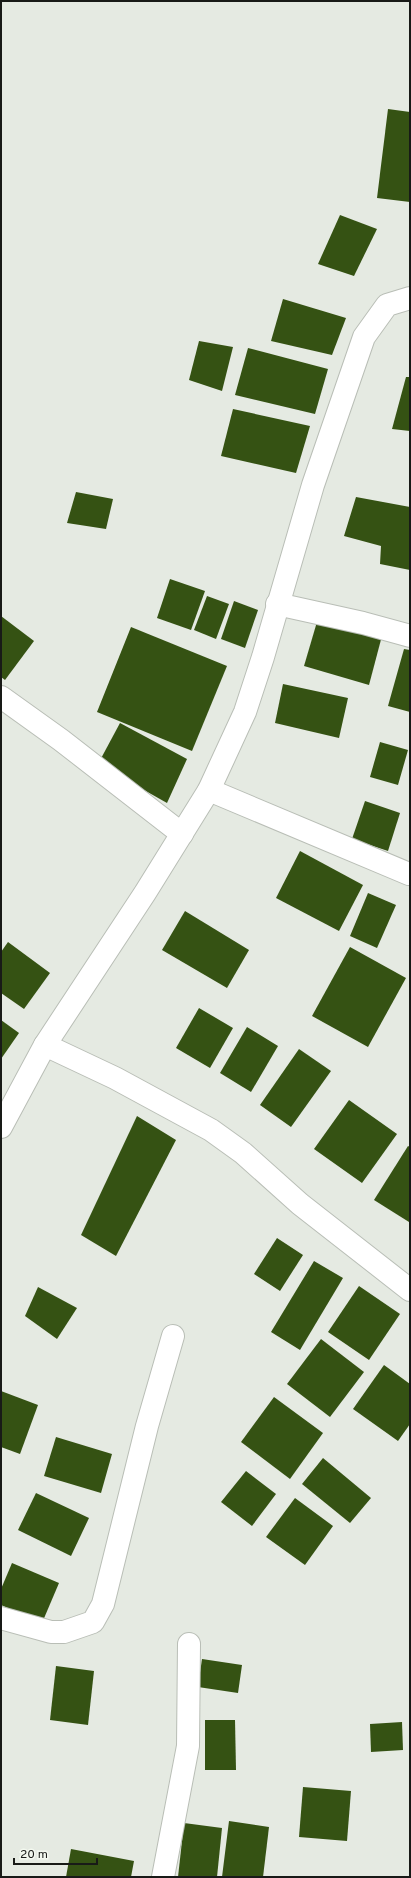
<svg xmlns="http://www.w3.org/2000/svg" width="411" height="1878" viewBox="0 0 411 1878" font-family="Overpass,sans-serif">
	<rect width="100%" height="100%" fill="#e5eae2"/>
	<g fill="#355213">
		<path d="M 388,109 L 410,112 L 410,202 L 377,198 Z"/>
		<path d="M 340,215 L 377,229 L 354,276 L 318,264 Z"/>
		<path d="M 283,299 L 346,318 L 332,355 L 271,341 Z"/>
		<path d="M 199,341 L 233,347 L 222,391 L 189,380 Z"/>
		<path d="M 248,348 L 328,369 L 315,414 L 235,395 Z"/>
		<path d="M 406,377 L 410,377 L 410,431 L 392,429 Z"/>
		<path d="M 233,409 L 310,426 L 296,473 L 221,456 Z"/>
		<path d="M 76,492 L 113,499 L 106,529 L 67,523 Z"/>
		<path d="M 356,497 L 410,507 L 410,570 L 380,564 L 381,546 L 344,536 Z"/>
		<path d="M 170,579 L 205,591 L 191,630 L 157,618 Z"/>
		<path d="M 207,596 L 229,604 L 216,639 L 194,630 Z"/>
		<path d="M 234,601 L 258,610 L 245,648 L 221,639 Z"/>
		<path d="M 319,615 L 383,632 L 369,685 L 304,666 Z"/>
		<path d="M 1,616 L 34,641 L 5,680 L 1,677 Z"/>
		<path d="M 131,627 L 227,666 L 192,751 L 97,712 Z"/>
		<path d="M 404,649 L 410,650 L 410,712 L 388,706 Z"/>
		<path d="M 283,684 L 348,698 L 339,738 L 275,723 Z"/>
		<path d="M 120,723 L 187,759 L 167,803 L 98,764 Z"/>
		<path d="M 380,742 L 408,750 L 398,785 L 370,777 Z"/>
		<path d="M 365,801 L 400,813 L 388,851 L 352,839 Z"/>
		<path d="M 300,851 L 363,885 L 339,931 L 276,898 Z"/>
		<path d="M 368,893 L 396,905 L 377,948 L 350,936 Z"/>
		<path d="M 185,911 L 249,950 L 227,988 L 162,950 Z"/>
		<path d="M 8,942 L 50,973 L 24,1009 L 1,993 L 1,952 Z"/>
		<path d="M 350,947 L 406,978 L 368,1047 L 312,1016 Z"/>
		<path d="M 199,1008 L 233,1028 L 210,1068 L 176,1048 Z"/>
		<path d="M 1,1020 L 19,1033 L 1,1059 Z"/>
		<path d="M 247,1027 L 278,1046 L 251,1092 L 220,1073 Z"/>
		<path d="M 299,1049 L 331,1071 L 291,1127 L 260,1105 Z"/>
		<path d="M 349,1100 L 397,1134 L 362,1183 L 314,1149 Z"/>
		<path d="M 137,1116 L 176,1140 L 116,1256 L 81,1235 Z"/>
		<path d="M 408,1146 L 410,1147 L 409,1222 L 374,1200 Z"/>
		<path d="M 277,1238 L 303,1255 L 280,1291 L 254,1274 Z"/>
		<path d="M 314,1261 L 343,1278 L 300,1350 L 271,1332 Z"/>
		<path d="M 359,1286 L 400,1314 L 369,1360 L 328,1332 Z"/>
		<path d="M 38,1287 L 77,1308 L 57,1339 L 25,1316 Z"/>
		<path d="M 321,1339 L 364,1372 L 330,1417 L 287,1384 Z"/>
		<path d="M 384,1365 L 410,1384 L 410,1424 L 398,1441 L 353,1409 Z"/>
		<path d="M 1,1391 L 38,1405 L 20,1454 L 1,1447 Z"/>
		<path d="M 274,1397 L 323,1433 L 290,1479 L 241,1442 Z"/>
		<path d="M 56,1437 L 112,1454 L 101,1493 L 44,1476 Z"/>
		<path d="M 323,1458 L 371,1498 L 350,1523 L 302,1484 Z"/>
		<path d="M 246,1471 L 276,1494 L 252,1526 L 221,1502 Z"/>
		<path d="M 36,1493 L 89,1518 L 71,1556 L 18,1530 Z"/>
		<path d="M 295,1498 L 333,1526 L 305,1565 L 266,1537 Z"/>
		<path d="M 12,1563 L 59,1583 L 42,1623 L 1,1605 L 1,1589 Z"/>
		<path d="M 202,1659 L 242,1665 L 238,1693 L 198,1687 Z"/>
		<path d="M 56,1666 L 94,1671 L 88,1725 L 50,1720 Z"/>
		<path d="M 205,1720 L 235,1720 L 236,1770 L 205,1770 Z"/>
		<path d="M 402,1722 L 403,1750 L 371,1752 L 370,1724 Z"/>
		<path d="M 303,1787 L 351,1791 L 347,1841 L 299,1837 Z"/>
		<path d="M 229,1821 L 269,1827 L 263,1877 L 222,1877 Z"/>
		<path d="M 184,1823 L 222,1828 L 217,1877 L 178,1877 Z"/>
		<path d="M 71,1849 L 134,1861 L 131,1877 L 66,1877 Z"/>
	</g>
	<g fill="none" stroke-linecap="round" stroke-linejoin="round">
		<defs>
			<g id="street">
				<path d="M 277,604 L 363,623 L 410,636"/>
				<path d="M 1,697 L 61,740 L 182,834"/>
				<path d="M 209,790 L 409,874"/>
				<path d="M 45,1045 L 115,1078 L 211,1130 L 243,1153 L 300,1204 L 410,1290"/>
				<path d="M 1,1618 L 51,1632 L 64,1632 L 93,1622 L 103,1604 L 147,1426 L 173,1336"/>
				<path d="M 163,1877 L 188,1746 L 189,1644"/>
			</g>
			<path id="secondary" d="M 1,1127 L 45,1045 L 145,893 L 209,790 L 245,712 L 263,657 L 313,485 L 364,337 L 387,305 L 410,298"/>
		</defs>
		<use href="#street" stroke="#b9beb6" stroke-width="24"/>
		<use href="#secondary" stroke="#b9beb6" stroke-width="24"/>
		<use href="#street" stroke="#fff" stroke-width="22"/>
		<use href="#secondary" stroke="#fff" stroke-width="22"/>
	</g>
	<rect width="411" height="1878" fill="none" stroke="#181a17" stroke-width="4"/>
	<path d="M14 1858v6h83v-6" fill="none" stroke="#181a17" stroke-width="2"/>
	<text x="20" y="1858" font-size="12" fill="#181a17" stroke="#f3f8ef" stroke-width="3" paint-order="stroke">20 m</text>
</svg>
